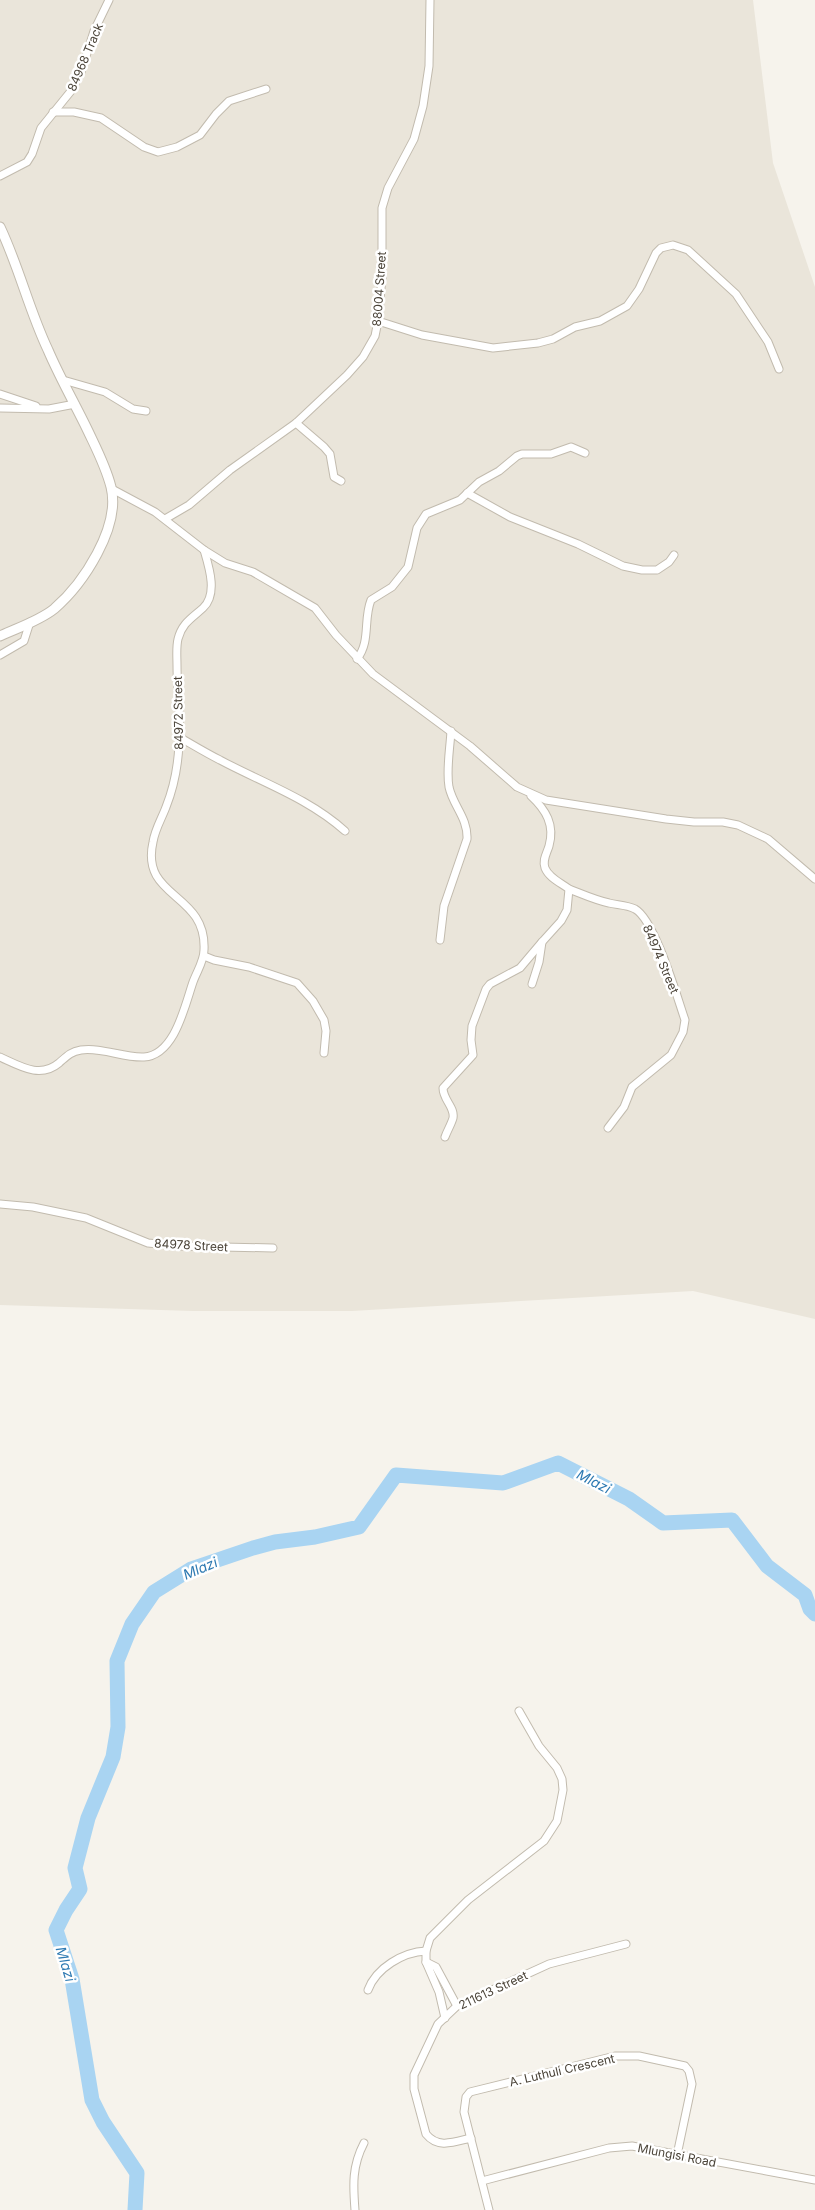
<svg xmlns="http://www.w3.org/2000/svg" width="815" height="2210" viewBox="0 0 815 2210" font-family="Inter,sans-serif">
	<rect width="100%" height="100%" fill="#f6f3ec"/>
	<path fill="#eae5da" d="M 0,0 L 753,0 L 773,163 L 815,287 L 815,1319 L 693,1291 L 352,1311 L 193,1311 L 0,1305 Z"/>
	<g fill="none" stroke-linecap="round" stroke-linejoin="round">
		<path stroke="#a9d4f2" stroke-width="15" d="M 135,2210 L 137,2173 L 103,2122 L 92,2100 L 72,1979 L 56,1930 L 66,1910 L 80,1889 L 75,1868 L 88,1818 L 113,1757 L 118,1727 L 117,1661 L 132,1624 L 154,1592 L 191,1569 L 253,1548 L 275,1542 L 315,1537 L 359,1527 L 396,1475 L 503,1483 L 558,1463 L 629,1499 L 663,1523 L 732,1520 L 767,1566 L 805,1595 L 810,1609 L 815,1614"/>
		<defs>
			<g id="minor">
				<path d="M 53,112 L 74,112 L 101,118 L 144,147 L 158,152 L 177,147 L 200,135 L 216,114 L 229,101 L 266,89"/>
				<path d="M 0,176 L 27,162 L 32,154 L 41,128 L 71,91 L 81,72 L 94,31 L 109,0"/>
				<path d="M 378,321 L 422,335 L 493,348 L 538,343 L 553,339 L 575,327 L 600,321 L 627,306 L 639,289 L 656,253 L 661,248 L 673,245 L 688,250 L 736,294 L 768,342 L 779,369"/>
				<path d="M 63,380 L 105,392 L 133,409 L 146,411"/>
				<path d="M 0,394 L 36,406"/>
				<path d="M 0,408 L 49,409 L 75,404"/>
				<path d="M 296,423 L 324,447 L 330,454 L 334,477 L 341,481"/>
				<path d="M 112,489 L 155,512 L 204,550 L 225,563 L 253,572 L 315,608 L 336,635 L 373,674 L 470,746 L 517,787 L 546,800 L 666,819 L 694,822 L 723,822 L 738,825 L 768,839 L 815,879"/>
				<path d="M 467,493 L 510,517 L 578,544 L 623,566 L 642,570 L 657,570 L 669,562 L 674,555"/>
				<path d="M 165,519 L 189,505 L 230,470 L 296,423 L 347,375 L 363,357 L 375,336 L 378,321 L 382,278 L 382,208 L 388,188 L 414,139 L 423,106 L 429,66 L 430,0"/>
				<path d="M 0,655 L 24,641 L 30,622"/>
				<path d="M 357,659 C 371,641 363,620 371,600 L 392,587 L 408,567 L 417,528 L 426,514 L 460,500 L 479,482 L 499,471 L 517,456 L 522,454 L 551,454 L 571,447 L 585,453"/>
				<path d="M 179,737 C 193,745 206,753 220,760 C 263,783 308,798 345,831"/>
				<path d="M 531,796 C 546,810 555,825 549,846 C 547,853 542,860 545,868 C 549,878 561,883 569,889 L 567,910 L 561,921 L 542,942 L 539,962 L 532,984"/>
				<path d="M 569,889 C 582,894 595,900 609,903 C 617,905 627,905 635,909 C 655,920 677,997 685,1020 L 683,1032 L 671,1055 L 632,1087 L 624,1107 L 608,1128"/>
				<path d="M 440,940 L 444,906 L 467,839 C 468,818 453,806 449,787 C 446,770 450,749 451,731"/>
				<path d="M 204,956 L 214,960 L 249,967 L 297,983 L 313,1001 L 324,1020 L 326,1031 L 324,1053"/>
				<path d="M 0,1057 C 20,1066 40,1079 59,1063 C 67,1056 70,1052 81,1050 C 102,1047 123,1058 144,1057 C 175,1055 185,1005 193,982 C 197,971 204,961 204,950 C 207,892 140,899 153,842 C 155,829 162,818 166,807 C 174,787 178,765 179,744 C 181,718 177,691 177,665 C 177,657 176,647 178,639 C 182,623 192,618 203,608 C 218,594 209,567 204,550"/>
				<path d="M 445,1137 C 447,1131 451,1125 453,1118 C 455,1107 443,1100 443,1088 L 473,1055 L 471,1040 L 472,1026 L 486,989 L 490,984 L 520,968 L 542,942"/>
				<path d="M 0,1204 L 33,1207 L 86,1218 L 148,1243 L 177,1246 L 273,1248"/>
				<path d="M 426,1962 L 436,1967 L 457,2006"/>
				<path d="M 368,1990 C 376,1968 403,1952 426,1951"/>
				<path d="M 445,2018 L 439,1992 L 426,1962 L 426,1951 L 430,1938 L 468,1900 L 544,1841 L 557,1821 L 563,1790 L 562,1779 L 557,1768 L 539,1746 L 519,1711"/>
				<path d="M 471,2138 C 454,2142 438,2149 426,2134 L 414,2089 L 414,2075 L 438,2024 L 457,2006 L 549,1964 L 626,1944"/>
				<path d="M 482,2181 L 609,2148 L 632,2146 L 815,2180"/>
				<path d="M 355,2210 C 353,2185 352,2166 364,2143"/>
				<path d="M 489,2210 L 464,2112 L 466,2097 L 470,2092 L 615,2056 L 639,2056 L 685,2066 L 689,2071 L 692,2084 L 677,2155"/>
			</g>
			<path id="tertiary" d="M 0,227 C 19,267 29,310 48,350 C 60,378 75,404 88,431 C 97,450 106,467 111,487 C 121,527 83,584 54,609 C 39,621 17,628 0,636"/>
		</defs>
		<use href="#minor" stroke="#c2bbae" stroke-width="9"/>
		<use href="#tertiary" stroke="#c2bbae" stroke-width="11"/>
		<use href="#minor" stroke="#fff" stroke-width="7"/>
		<use href="#tertiary" stroke="#fff" stroke-width="9"/>
	</g>
	<g text-anchor="middle" dominant-baseline="central" stroke-width="5" stroke-linejoin="round" paint-order="stroke">
		<g font-size="12" fill="#4b4439" stroke="#fff">
			<text transform="translate(85 57) rotate(-67)">84968 Track</text>
			<text transform="translate(379 289) rotate(-86)">88004 Street</text>
			<text transform="translate(178 713) rotate(-91)">84972 Street</text>
			<text transform="translate(661 959) rotate(67)">84974 Street</text>
			<text transform="translate(191 1245) rotate(3)">84978 Street</text>
			<text transform="translate(493 1990) rotate(-25)">211613 Street</text>
			<text transform="translate(562 2070) rotate(-13)">A. Luthuli Crescent</text>
			<text transform="translate(677 2155) rotate(11)">Mlungisi Road</text>
		</g>
		<g font-size="14" font-style="italic" fill="#2e7ab2" stroke="#fff">
			<text transform="translate(594 1481) rotate(27)">Mlazi</text>
			<text transform="translate(200 1568) rotate(-23)">Mlazi</text>
			<text transform="translate(66 1964) rotate(73)">Mlazi</text>
		</g>
	</g>
</svg>
